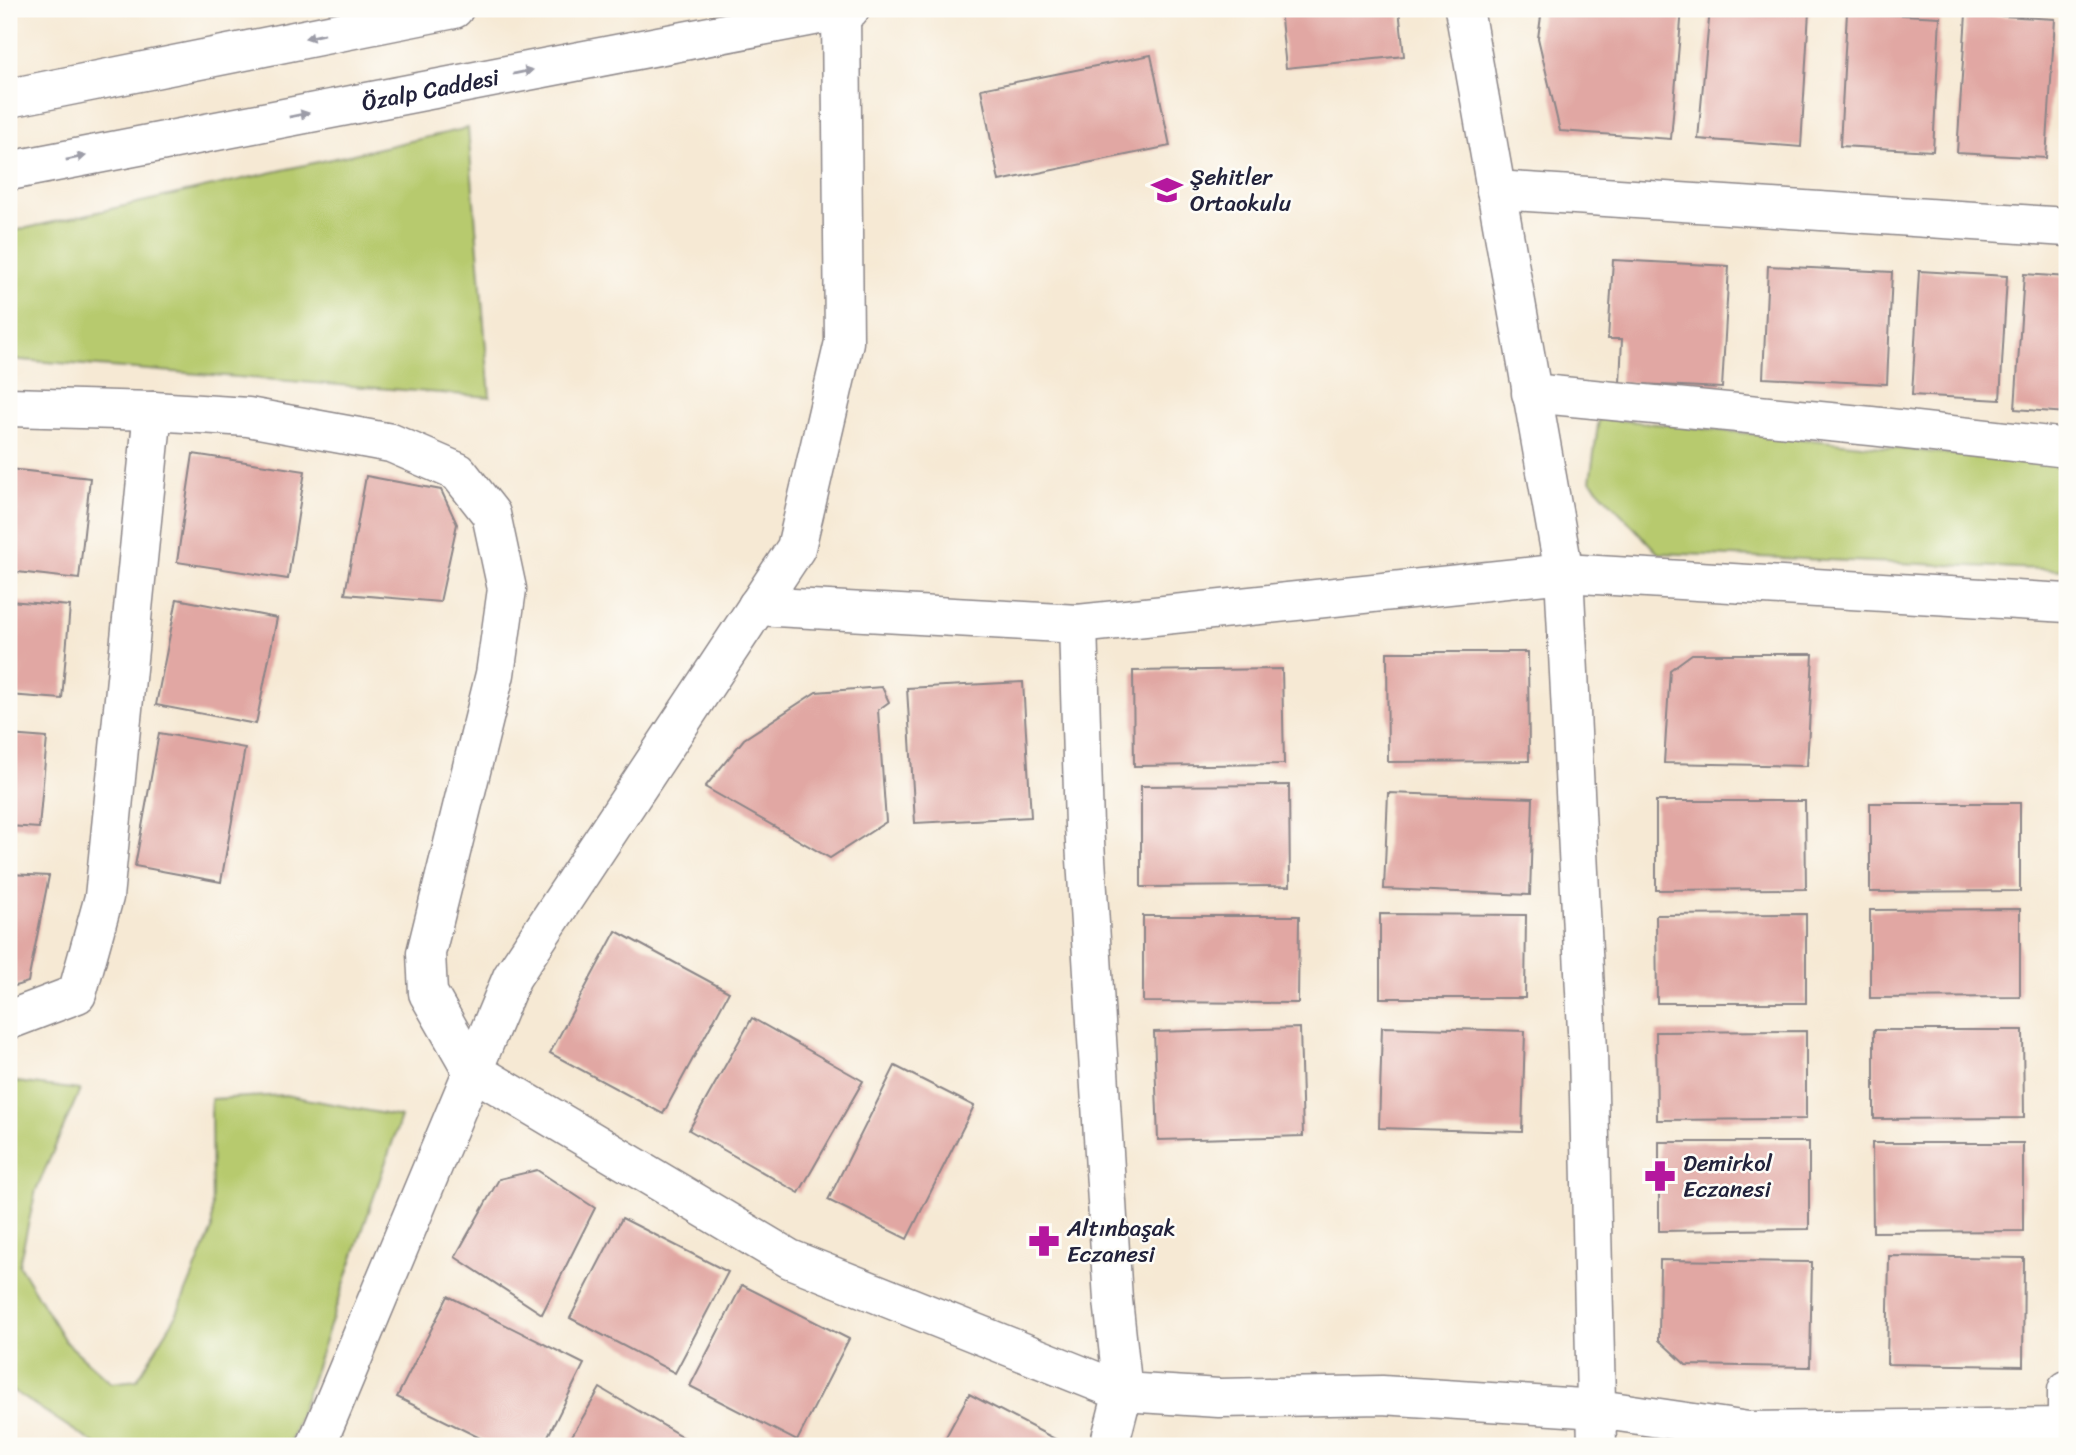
<svg xmlns="http://www.w3.org/2000/svg" width="2076" height="1455" viewBox="0 0 2076 1455" font-family="Sriracha,sans-serif">
	<rect width="100%" height="100%" fill="#fdfcf7"/>
	<filter id="ink" filterUnits="userSpaceOnUse"><feTurbulence type="fractalNoise" baseFrequency=".0143" numOctaves="2"/><feDisplacementMap in="SourceGraphic" scale="14" xChannelSelector="R" yChannelSelector="G"/><feConvolveMatrix kernelMatrix="1 2 1 2 8 2 1 2 1" color-interpolation-filters="sRGB"/></filter>
	<filter id="wash" filterUnits="userSpaceOnUse"><feTurbulence type="fractalNoise" baseFrequency=".00686" numOctaves="4" result="noise"/><feDisplacementMap in="SourceGraphic" scale="28" xChannelSelector="R" yChannelSelector="G"/><feGaussianBlur stdDeviation="1.57" result="paint"/><feColorMatrix in="noise" values="0 0 0 0 0 0 0 0 0 0 0 0 0 0 0 0 0 1.4 0 .05"/><feComposite in="paint" operator="in"/></filter>
	<g filter="url(#wash)">
		<rect width="100%" height="100%" fill="#f6e9d4"/>
		<g fill="#b7ca6e" stroke="#6c7654" stroke-width="2">
			<path d="M 468,128 L 490,397 L 9,359 L 9,232 Z"/>
			<path d="M 1599,418 L 2067,466 L 2067,570 L 1658,553 L 1590,481 Z"/>
			<path d="M 9,1081 L 80,1090 L 36,1190 L 19,1265 L 65,1341 L 111,1383 L 137,1380 L 176,1316 L 212,1229 L 211,1099 L 285,1095 L 401,1117 L 289,1446 L 98,1446 L 9,1388 Z"/>
		</g>
		<g id="blocks">
			<g fill="#e1a7a3">
				<path d="M 1280,9 L 1399,9 L 1404,56 L 1286,68 Z"/>
				<path d="M 1542,9 L 1682,9 L 1671,139 L 1560,131 L 1538,38 Z"/>
				<path d="M 1710,9 L 1809,11 L 1801,147 L 1698,139 Z"/>
				<path d="M 1847,12 L 1940,17 L 1933,151 L 1840,146 Z"/>
				<path d="M 1966,14 L 2055,19 L 2046,158 L 1957,153 Z"/>
				<path d="M 1151,55 L 1170,146 L 999,181 L 981,89 Z"/>
				<path d="M 1613,260 L 1729,266 L 1722,388 L 1620,383 L 1622,339 L 1608,339 Z"/>
				<path d="M 1768,266 L 1892,272 L 1887,384 L 1763,378 Z"/>
				<path d="M 1919,271 L 2007,276 L 2000,400 L 1912,395 Z"/>
				<path d="M 2024,274 L 2067,277 L 2067,413 L 2015,409 Z"/>
				<path d="M 193,454 L 305,471 L 288,579 L 177,562 Z"/>
				<path d="M 9,469 L 90,478 L 79,579 L 9,571 Z"/>
				<path d="M 366,476 L 441,490 L 457,524 L 440,602 L 345,594 Z"/>
				<path d="M 177,599 L 277,618 L 256,724 L 156,705 Z"/>
				<path d="M 9,601 L 70,606 L 62,699 L 9,695 Z"/>
				<path d="M 1387,652 L 1528,652 L 1529,761 L 1388,762 Z"/>
				<path d="M 1692,654 L 1813,654 L 1807,766 L 1664,763 L 1670,670 Z"/>
				<path d="M 1282,669 L 1284,764 L 1134,766 L 1133,671 Z"/>
				<path d="M 1023,682 L 1031,817 L 915,823 L 907,688 Z"/>
				<path d="M 882,687 L 889,702 L 878,710 L 886,822 L 830,858 L 705,787 L 744,739 L 816,692 Z"/>
				<path d="M 159,733 L 245,748 L 221,882 L 135,866 Z"/>
				<path d="M 9,735 L 47,738 L 39,828 L 9,826 Z"/>
				<path d="M 1289,785 L 1290,886 L 1141,887 L 1141,786 Z"/>
				<path d="M 1388,793 L 1533,798 L 1530,895 L 1384,889 Z"/>
				<path d="M 1656,801 L 1805,801 L 1806,889 L 1656,890 Z"/>
				<path d="M 1870,803 L 2020,803 L 2020,891 L 1870,892 Z"/>
				<path d="M 9,874 L 49,876 L 28,982 L 9,988 Z"/>
				<path d="M 2020,909 L 2020,997 L 1870,998 L 1870,910 Z"/>
				<path d="M 1380,914 L 1526,915 L 1525,998 L 1380,998 Z"/>
				<path d="M 1806,914 L 1806,1003 L 1657,1003 L 1656,915 Z"/>
				<path d="M 1143,916 L 1299,916 L 1298,1003 L 1143,1002 Z"/>
				<path d="M 616,931 L 729,992 L 663,1114 L 550,1053 Z"/>
				<path d="M 752,1018 L 863,1081 L 799,1193 L 689,1130 Z"/>
				<path d="M 1382,1027 L 1525,1031 L 1522,1132 L 1379,1128 Z"/>
				<path d="M 1300,1028 L 1303,1136 L 1158,1140 L 1154,1032 Z"/>
				<path d="M 1874,1030 L 2023,1030 L 2024,1118 L 1874,1119 Z"/>
				<path d="M 1806,1031 L 1806,1119 L 1657,1120 L 1656,1032 Z"/>
				<path d="M 895,1066 L 974,1106 L 907,1239 L 828,1200 Z"/>
				<path d="M 1659,1142 L 1809,1142 L 1809,1229 L 1659,1231 Z"/>
				<path d="M 1872,1143 L 2023,1143 L 2023,1231 L 1873,1232 Z"/>
				<path d="M 537,1170 L 595,1208 L 542,1314 L 455,1257 L 499,1179 Z"/>
				<path d="M 622,1218 L 728,1272 L 675,1373 L 570,1318 Z"/>
				<path d="M 1889,1256 L 2024,1258 L 2023,1366 L 1887,1364 Z"/>
				<path d="M 1660,1260 L 1812,1262 L 1810,1367 L 1686,1365 L 1659,1340 Z"/>
				<path d="M 742,1285 L 849,1339 L 797,1441 L 690,1386 Z"/>
				<path d="M 448,1296 L 584,1364 L 543,1446 L 496,1446 L 397,1397 Z"/>
				<path d="M 600,1388 L 691,1442 L 689,1446 L 566,1446 Z"/>
				<path d="M 969,1394 L 1057,1440 L 1054,1446 L 941,1446 Z"/>
			</g>
		</g>
	</g>
	<g filter="url(#ink)">
		<use href="#blocks" fill-opacity="0" stroke="#8c8688" stroke-width="2"/>
		<g fill="none" stroke-linecap="round" stroke-linejoin="round">
			<defs>
				<g id="street">
					<path d="M 1464,9 L 1564,573 L 1588,1051 L 1597,1446"/>
					<path d="M 1496,190 L 2067,227"/>
					<path d="M 1531,393 L 1871,426 L 2067,448"/>
					<path d="M 9,407 L 153,411 L 248,417 L 391,443 L 458,472 L 491,514 L 507,589 L 495,674 L 426,953 L 428,993 L 472,1070 L 790,1259 L 1123,1392 L 1219,1398 L 1382,1395 L 1598,1409 L 1748,1431 L 2067,1427"/>
					<path d="M 757,606 L 1078,624 L 1564,573 L 2067,603"/>
					<path d="M 1078,624 L 1084,826 L 1113,1300 L 1123,1392 L 1109,1446"/>
					<path d="M 9,1020 L 77,994 L 104,897 L 153,411"/>
					<path d="M 316,1446 L 512,977 L 796,548 L 844,342 L 841,11"/>
					<path d="M 2067,1446 L 2067,1390"/>
				</g>
				<g id="secondary">
					<path d="M 9,98 L 454,9"/>
					<path id="s1" d="M 9,171 L 850,9"/>
				</g>
			</defs>
			<use href="#street" stroke="#8c8688" stroke-width="41"/>
			<use href="#secondary" stroke="#8c8688" stroke-width="41"/>
			<use href="#street" stroke="#fff" stroke-width="38"/>
			<use href="#secondary" stroke="#fff" stroke-width="38"/>
		</g>
		<defs><path id="oneway-solid" d="M-6-.8H1V-3.2L6.5 0L1 3.2V.8H-6Z" transform="scale(1.75)"/></defs>
		<g fill="#9c9ca7">
			<use href="#oneway-solid" transform="translate(315 36) rotate(169)"/>
			<use href="#oneway-solid" transform="translate(523 72) rotate(-11)"/>
			<use href="#oneway-solid" transform="translate(299 115) rotate(-11)"/>
			<use href="#oneway-solid" transform="translate(76 158) rotate(-11)"/>
		</g>
	</g>
	<defs>
		<symbol id="school-bare" viewBox="-9 -9 18 18"><path d="M0-5L7-2L0 1L-7-2ZM-4 1L0 2.5L4 1V4Q0 6-4 4Z" fill="#b5179e" stroke="#fdfcf7" stroke-width="2.5" paint-order="stroke"/></symbol>
		<symbol id="pharmacy-bare" viewBox="-9 -9 18 18"><path d="M-2-6h4v4h4v4h-4v4h-4v-4h-4v-4h4Z" fill="#b5179e" stroke="#fdfcf7" stroke-width="2.5" paint-order="stroke"/></symbol>
	</defs>
	<g fill-rule="evenodd">
		<use href="#school-bare" x="1145" y="168" width="44" height="44"/>
		<use href="#pharmacy-bare" x="1638" y="1154" width="44" height="44"/>
		<use href="#pharmacy-bare" x="1022" y="1219" width="44" height="44"/>
	</g>
	<g text-anchor="middle" dominant-baseline="central" stroke-width="5" stroke-linejoin="round" paint-order="stroke">
		<g font-size="23" fill="#22223b" stroke="#fdfcf7">
			<text stroke="none"><textPath href="#s1" startOffset="429">Özalp Caddesi</textPath></text>
		</g>
		<g font-size="23" fill="#22223b" stroke="#fdfcf7" text-anchor="start">
			<text x="1190" y="177">Şehitler<tspan x="1190" dy="26">Ortaokulu</tspan></text>
			<text x="1683" y="1163">Demirkol<tspan x="1683" dy="26">Eczanesi</tspan></text>
			<text x="1067" y="1228">Altınbaşak<tspan x="1067" dy="26">Eczanesi</tspan></text>
		</g>
	</g>
	<rect width="2076" height="1455" fill="none" stroke="#fdfcf7" stroke-width="35"/>
</svg>
